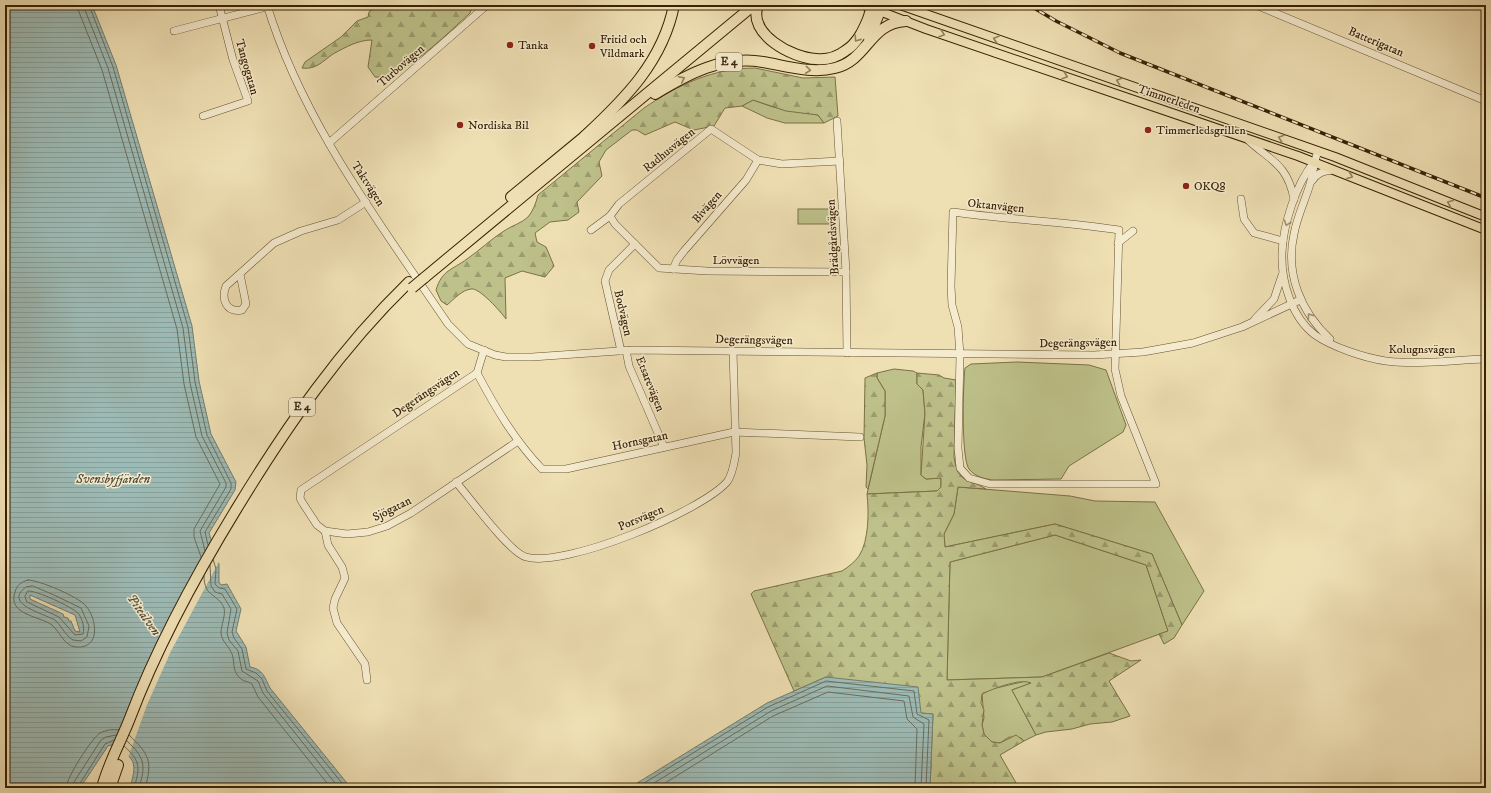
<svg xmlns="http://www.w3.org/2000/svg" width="1491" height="793" viewBox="0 0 1491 793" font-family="'IM FELL DW Pica',serif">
	<defs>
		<pattern id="forest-firs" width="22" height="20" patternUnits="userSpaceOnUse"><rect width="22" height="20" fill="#bec18a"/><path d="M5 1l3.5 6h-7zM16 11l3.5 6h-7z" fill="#9b9c6f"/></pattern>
		<pattern id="water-rules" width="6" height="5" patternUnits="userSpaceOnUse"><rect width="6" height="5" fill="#9dbbb6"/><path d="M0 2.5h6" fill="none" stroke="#88a09b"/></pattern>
	</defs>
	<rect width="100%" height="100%" fill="#efe0b4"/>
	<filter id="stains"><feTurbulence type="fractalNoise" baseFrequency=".005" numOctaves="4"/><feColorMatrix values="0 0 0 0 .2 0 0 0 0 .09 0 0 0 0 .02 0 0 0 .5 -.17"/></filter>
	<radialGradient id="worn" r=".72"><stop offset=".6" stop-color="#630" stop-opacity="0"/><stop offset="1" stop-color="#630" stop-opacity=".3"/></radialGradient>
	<g fill="#bec18a" stroke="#7b7146">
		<path d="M 753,100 L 773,107 L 818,115 L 824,123 L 785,123 L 767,118 L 742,106 Z"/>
		<rect x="798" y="209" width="34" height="15"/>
		<path d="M 1017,362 L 1089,365 L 1106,370 L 1126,425 L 1123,432 L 1069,466 L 1061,479 L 994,480 C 985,479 975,477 969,469 C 961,458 963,385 965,368 L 971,364 Z"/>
		<path d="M 894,369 L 913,371 L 917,373 L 917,384 L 923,390 L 925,413 L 921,447 L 921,475 L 926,479 L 941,478 L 941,487 L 937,491 L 867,494 L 885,416 L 885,391 L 877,378 L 877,373 Z"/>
		<path d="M 958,487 L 1070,496 L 1095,501 L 1155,502 L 1204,591 L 1182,625 L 1152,554 L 1055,524 L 945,547 L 944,534 L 954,514 Z"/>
		<path d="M 1055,535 L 1146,565 L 1168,631 L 1042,677 L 947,680 L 950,562 Z"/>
		<path d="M 1026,681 L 1031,683 L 1012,690 L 1036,735 L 1024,741 L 1021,738 L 1009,737 L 1000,743 L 992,742 L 984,734 L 982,725 L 984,718 L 982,694 L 992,689 Z"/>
	</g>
	<g fill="url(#forest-firs)" stroke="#7b7146">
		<path d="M 378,5 L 473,5 L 470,13 C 451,30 401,81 375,77 L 368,67 L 372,40 C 358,40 346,47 333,54 C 323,61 316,70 302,68 L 305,62 L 341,37 L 357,21 L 368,17 L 369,12 Z"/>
		<path d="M 755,68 L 803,78 L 835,77 L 838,116 L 824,123 L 818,115 L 786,111 L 753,100 L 742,106 L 725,108 L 714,126 L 694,130 L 675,122 L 645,135 L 637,130 L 632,130 L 606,150 L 599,162 L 602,176 L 577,202 L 579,212 L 568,220 L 550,222 L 535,233 L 537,242 L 546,247 L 554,266 L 545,277 L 522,271 L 505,278 L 506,319 C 501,312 479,287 471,289 C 462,290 454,299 447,305 L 441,301 L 436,290 C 442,270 452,270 467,259 C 480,250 491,239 504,231 C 511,226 522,223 528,217 C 533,211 536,203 538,195 L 644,108 C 678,85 713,68 755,68 Z"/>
		<path d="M 877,373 L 877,378 L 885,391 L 885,416 L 868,489 L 866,487 L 867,465 L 864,438 L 865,378 Z"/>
		<path d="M 917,373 L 939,375 L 944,378 L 956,380 L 954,457 C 958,485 968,477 986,489 L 958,487 L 954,514 L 944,534 L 945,547 L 1055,524 L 1152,554 L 1182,625 L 1174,638 L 1164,644 L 1159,634 L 1168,631 L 1146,565 L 1055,535 L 950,562 L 947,680 L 1042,677 L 1109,653 L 1131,661 L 1141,660 L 1109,681 L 1130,716 L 1112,722 L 1090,724 L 1072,729 L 1046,732 L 1036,735 L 1012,690 L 1031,683 C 1020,678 992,689 982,694 L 981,703 L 984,710 L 982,725 L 984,734 L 992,742 L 1000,743 L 1016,735 L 1024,741 L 1000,755 L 1019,788 L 930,788 L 933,714 L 921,713 L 826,677 L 794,691 L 751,594 L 754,591 L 842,571 C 848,567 855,562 859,556 C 869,541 869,511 867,494 L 937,491 L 941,487 L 941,478 L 926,479 L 921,475 L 925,413 L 923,390 L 917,384 Z"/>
	</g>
	<g fill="url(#water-rules)" stroke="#757d6e" fill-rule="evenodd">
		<path d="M 5,5 L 92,5 L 116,65 L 192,326 L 199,381 L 211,434 L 236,482 L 235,490 L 209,533 L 219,564 L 219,582 L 221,585 L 227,584 L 241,609 L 236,631 L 246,647 L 250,667 C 263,669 265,678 270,688 L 351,788 L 130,788 C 137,762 136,761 115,744 L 108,746 L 80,788 L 5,788 ZM 30,595 L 75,615 L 80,632 L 75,631 L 71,621 L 69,621 L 68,618 L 64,617 L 63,614 L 30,599 Z"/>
		<path d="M 826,677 L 918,687 L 921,713 L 933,714 L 930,788 L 629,788 L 767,703 Z"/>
	</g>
	<path fill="#efe0b4" d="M 215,547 L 220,560 L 171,651 L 147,705 L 128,758 L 118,748 L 136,701 Z"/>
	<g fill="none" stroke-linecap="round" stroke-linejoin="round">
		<g stroke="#6a6e5c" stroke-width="1">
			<path d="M 77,5 L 79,12 L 102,70 L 177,329 L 184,384 L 196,437 L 220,484 L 194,529 L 194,537 L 201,557"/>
			<path d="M 83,5 L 108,68 L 183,328 L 190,383 L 202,436 L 226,483 L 226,487 L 200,531 L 205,551"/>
			<path d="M 89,5 L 113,67 L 188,327 L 195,382 L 207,435 L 231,483 L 231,489 L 205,532 L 208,545"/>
			<path d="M 213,559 L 216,569 L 215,584 L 219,588 L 225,589 L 237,609 L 232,632 L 234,638 L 242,649 L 246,669 L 256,673 L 262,679 L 267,691 L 346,788"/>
			<path d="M 210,565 L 211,586 L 215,592 L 222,594 L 231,609 L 227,633 L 229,640 L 238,651 L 242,671 L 258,681 L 263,693 L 339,788"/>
			<path d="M 204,576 C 204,598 218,593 224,608 C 226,615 221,625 221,633 C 222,642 229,646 232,654 C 235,662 232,670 239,677 C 243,682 248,681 252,684 L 258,697 L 331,788"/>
			<path d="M 28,580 C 39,580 79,597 86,606 C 97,619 101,649 76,647 C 64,646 60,632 52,625 C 40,616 7,615 15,592 C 17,585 21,582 28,580 Z"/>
			<path d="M 33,586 L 54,595 L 81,608 L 89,626 L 87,637 L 81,641 L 73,640 C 66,636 62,627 56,621 C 48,614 1,605 26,587 Z"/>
			<path d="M 28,591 C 36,590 72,607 78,613 C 82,618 85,628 83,634 L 75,635 L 59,617 L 27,602 L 25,597 Z"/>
			<path d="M 129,735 C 149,754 153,761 145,788"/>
			<path d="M 127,741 C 145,758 146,765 139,788"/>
			<path d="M 124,746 C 141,761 140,768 134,788"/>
			<path d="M 66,788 C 66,778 92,738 100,733 C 106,730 113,729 119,730"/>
			<path d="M 72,788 L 74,782 L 101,740 L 106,737 L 116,735"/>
			<path d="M 77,788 L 105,744 L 114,740"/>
			<path d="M 636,788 L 768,707 L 826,681 L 914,691 L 917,714 L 929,720 L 926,788"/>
			<path d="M 646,788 L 771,711 L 827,686 L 909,696 L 913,717 L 924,724 L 921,788"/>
			<path d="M 657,788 L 773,716 L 828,692 L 904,701 L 907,719 L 917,729 L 915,788"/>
		</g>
		<defs>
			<g id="minor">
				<path d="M 267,5 C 303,123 379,222 448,324 L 468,344 L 495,355 L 506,357 L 532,357 L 633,350 L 1094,355 L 1143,352 L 1193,343 L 1242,327 L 1300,300"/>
				<path d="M 1256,5 L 1486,101"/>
				<path d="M 174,31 L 274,5"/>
				<path d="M 203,116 L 248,101 L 233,60 L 219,5"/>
				<path d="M 837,121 L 846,272 L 847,353"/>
				<path d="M 1247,139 C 1270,161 1287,163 1294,199"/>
				<path d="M 329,143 L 487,5"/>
				<path d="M 1318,151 C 1314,162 1313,173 1310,184 C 1305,201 1297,217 1294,234 C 1285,274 1301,312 1330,339"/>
				<path d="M 840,161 L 782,164 L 758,160 L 711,129 L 619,204 L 610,216 L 615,224 L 659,268 L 707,271 L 846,272"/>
				<path d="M 1314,162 C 1296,184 1283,225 1282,253 C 1281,280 1291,317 1315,335 C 1332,347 1365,358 1386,361 C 1418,365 1453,360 1486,359"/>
				<path d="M 1312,181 C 1317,173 1323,171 1333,170"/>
				<path d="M 1241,199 L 1244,219 L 1254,233 L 1283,241"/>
				<path d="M 953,212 C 1008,220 1064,221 1119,230 L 1115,369 L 1121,396 L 1156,484 L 990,484 L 969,478 L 960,468 L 958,448 L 960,355 L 958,327 L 952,305 L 951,286 Z"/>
				<path d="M 591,230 L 610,216"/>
				<path d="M 1118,243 L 1133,231"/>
				<path d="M 673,269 L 677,260 L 684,251 L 746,180 L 758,160"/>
				<path d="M 240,274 L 246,304 L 242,310 C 226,313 221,299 226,286 L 274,243 L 301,231 L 338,220 L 366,202"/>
				<path d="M 1255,319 L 1274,299 L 1282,275"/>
				<path d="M 626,350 L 629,366 L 664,447"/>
				<path d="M 621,351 L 605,281 L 609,270 L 635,244"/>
				<path d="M 477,373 C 495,407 515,441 542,469 L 566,469 L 734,432 L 860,437"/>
				<path d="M 456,482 C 470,498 509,552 526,557 C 565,568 700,512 727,482 C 733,474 734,463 736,453 L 733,351"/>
				<path d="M 325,531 L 317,525 L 302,502 L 300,498 L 301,490 L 477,373 L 484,350"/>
				<path d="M 367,680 L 365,664 L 337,623 L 333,608 L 335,599 L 345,578 L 342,567 L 328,545 L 325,531 L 347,534 L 368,532 L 387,526 L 411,513 L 518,441"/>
			</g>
			<g id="major">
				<path d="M 864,5 L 926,29 L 1298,156 L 1486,230"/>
				<path d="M 900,5 L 1335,157 L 1486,217"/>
			</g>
			<g id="highway">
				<path d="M 758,5 C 747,34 792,58 816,59 C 826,60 837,57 845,51 C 857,44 863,31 868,19 C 870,14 870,9 874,5"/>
				<path d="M 869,38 L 880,11 L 880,5"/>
				<path d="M 655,94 C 688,74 723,55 763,62 C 787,66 811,74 835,68 C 868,60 869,23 906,21"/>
				<path d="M 585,136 C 625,99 663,61 674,5"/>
				<path d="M 511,197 L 590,132"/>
				<path d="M 424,278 L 754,5"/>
				<path d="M 102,788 C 107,766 122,739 130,718 C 158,644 196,575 237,508 C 287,426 340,349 409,282"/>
				<path d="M 110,788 L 118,765"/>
			</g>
		</defs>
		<use href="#minor" stroke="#66512f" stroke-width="8"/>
		<use href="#major" stroke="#382103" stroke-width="10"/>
		<use href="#highway" stroke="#382103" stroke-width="12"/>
		<use href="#minor" stroke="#f5ebce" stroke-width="7"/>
		<use href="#major" stroke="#efe0b4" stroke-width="8"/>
		<use href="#highway" stroke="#efe0b4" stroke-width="10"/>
		<defs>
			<path id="rail" d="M 1029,5 L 1056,21 L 1120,53 L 1486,198"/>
		</defs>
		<use href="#rail" stroke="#382103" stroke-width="3.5"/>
		<use href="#rail" stroke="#f5ebce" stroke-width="2" stroke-dasharray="6" stroke-linecap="butt"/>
		<defs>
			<path id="highway-bridge" d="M 412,288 L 424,278"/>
		</defs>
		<use href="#highway-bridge" stroke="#382103" stroke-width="12" stroke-linecap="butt"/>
		<use href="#highway-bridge" stroke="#efe0b4" stroke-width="10"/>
	</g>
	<defs><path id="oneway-chevron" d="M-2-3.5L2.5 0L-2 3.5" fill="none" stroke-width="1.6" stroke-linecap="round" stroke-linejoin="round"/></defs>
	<g stroke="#94805c">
		<use href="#oneway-chevron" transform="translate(942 34) rotate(19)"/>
		<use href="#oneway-chevron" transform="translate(857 39) rotate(125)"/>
		<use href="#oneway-chevron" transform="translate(996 39) rotate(-162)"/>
		<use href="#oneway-chevron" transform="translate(808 70) rotate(6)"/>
		<use href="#oneway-chevron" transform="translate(1065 76) rotate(19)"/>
		<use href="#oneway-chevron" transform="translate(682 79) rotate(-26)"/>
		<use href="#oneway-chevron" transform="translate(1119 81) rotate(-161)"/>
		<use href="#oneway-chevron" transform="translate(1281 138) rotate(-161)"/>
		<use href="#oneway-chevron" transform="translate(1350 176) rotate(21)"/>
		<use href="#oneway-chevron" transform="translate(1450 203) rotate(-158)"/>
	</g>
	<g stroke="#a09073">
		<use href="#oneway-chevron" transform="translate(1287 223) rotate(109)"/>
		<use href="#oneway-chevron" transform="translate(1310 316) rotate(-125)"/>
	</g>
	<g fill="#8f2418" stroke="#f5ebce" stroke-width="1.5">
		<circle cx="510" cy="45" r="4"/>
		<circle cx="592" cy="46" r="4"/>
		<circle cx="460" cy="125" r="4"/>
		<circle cx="1148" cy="130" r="4"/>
		<circle cx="1186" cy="186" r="4"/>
	</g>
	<g text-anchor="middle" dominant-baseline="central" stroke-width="3" stroke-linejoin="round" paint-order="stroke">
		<g fill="#f5ebce" stroke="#715e40" stroke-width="1">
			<rect x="716" y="53" width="26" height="18" rx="3"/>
			<rect x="289" y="398" width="26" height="18" rx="3"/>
		</g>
		<g font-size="11" font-weight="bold" fill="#382103">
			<text x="729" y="62">E 4</text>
			<text x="302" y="407">E 4</text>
		</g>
		<g font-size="12" fill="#382103" stroke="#f5ebce" text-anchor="start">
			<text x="600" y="39">Fritid och<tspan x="600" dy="14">Vildmark</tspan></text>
			<text x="518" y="45">Tanka</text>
			<text x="468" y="125">Nordiska Bil</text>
			<text x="1156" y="130">Timmerledsgrillen</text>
			<text x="1194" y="186">OKQ8</text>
		</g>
		<g font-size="12" fill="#382103" stroke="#f5ebce">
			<text transform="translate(1376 42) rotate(23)">Batterigatan</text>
			<text transform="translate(401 66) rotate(-41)">Turbovägen</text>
			<text transform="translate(247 67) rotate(74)">Tangogatan</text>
			<text transform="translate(1169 99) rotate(19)">Timmerleden</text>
			<text transform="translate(669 150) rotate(-39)">Radhusvägen</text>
			<text transform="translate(368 184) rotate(57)">Taktvägen</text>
			<text transform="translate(996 206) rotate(6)">Oktanvägen</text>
			<text transform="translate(707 207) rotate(-49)">Bivägen</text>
			<text transform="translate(833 237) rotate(-93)">Brädgårdsvägen</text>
			<text x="736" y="260">Lövvägen</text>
			<text transform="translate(623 313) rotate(77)">Bodvägen</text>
			<text transform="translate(754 340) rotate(1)">Degerängsvägen</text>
			<text transform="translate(1078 343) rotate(-1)">Degerängsvägen</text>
			<text x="1422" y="349">Kolugnsvägen</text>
			<text transform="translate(650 384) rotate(68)">Etsarevägen</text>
			<text transform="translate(426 393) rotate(-34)">Degerängsvägen</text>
			<text transform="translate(640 441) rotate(-12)">Hornsgatan</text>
			<text transform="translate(392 509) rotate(-26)">Sjögatan</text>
			<text transform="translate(641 518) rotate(-23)">Porsvägen</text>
		</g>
		<g font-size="13" font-style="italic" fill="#564f39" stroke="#f5ebce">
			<text x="113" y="479">Svensbyfjärden</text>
			<text transform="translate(144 615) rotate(55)">Piteälven</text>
		</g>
	</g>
	<rect width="1491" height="793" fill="none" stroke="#efe0b4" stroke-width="20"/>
	<rect x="6" y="6" width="1479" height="781" fill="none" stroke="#382103" stroke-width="2"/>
	<rect x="10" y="10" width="1471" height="773" fill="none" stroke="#382103"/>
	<rect width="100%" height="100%" filter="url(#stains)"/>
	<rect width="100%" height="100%" fill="url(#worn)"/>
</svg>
